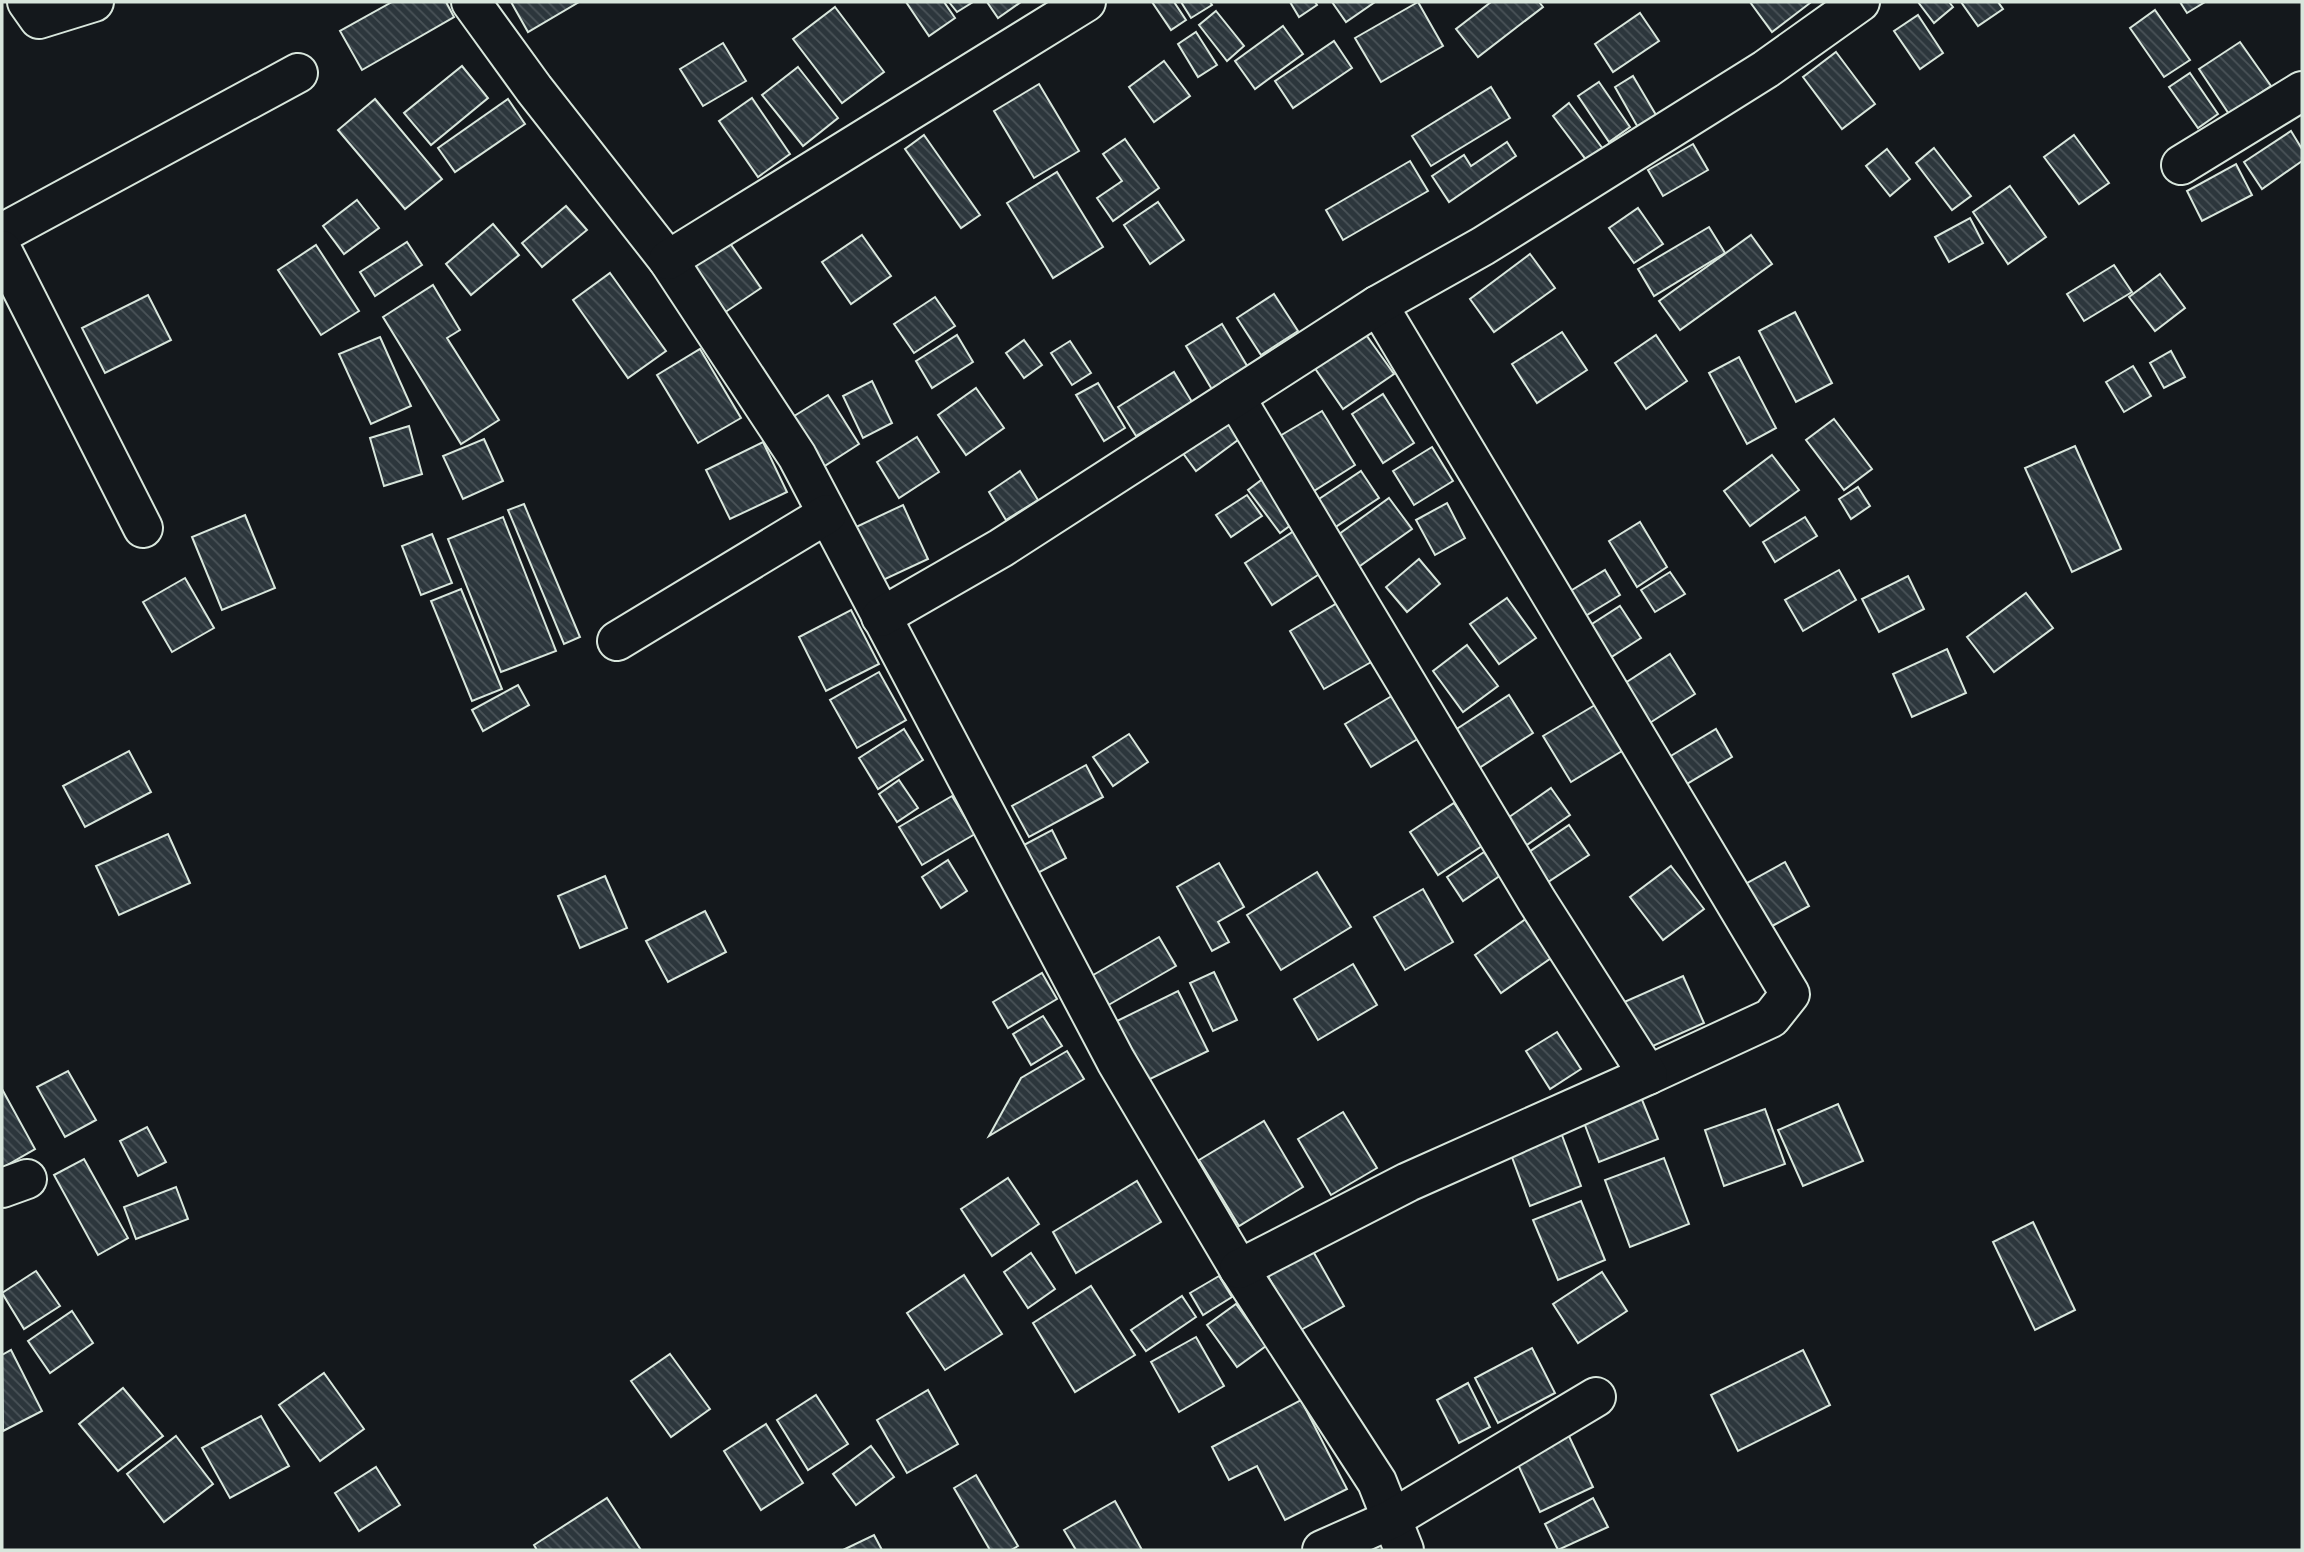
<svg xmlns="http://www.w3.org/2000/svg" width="2304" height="1552" viewBox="0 0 2304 1552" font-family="Lato,sans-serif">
	<defs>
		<pattern id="building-back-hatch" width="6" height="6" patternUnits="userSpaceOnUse" patternTransform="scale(1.75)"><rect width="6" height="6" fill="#2c363c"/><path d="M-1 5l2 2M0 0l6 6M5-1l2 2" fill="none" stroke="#4a5358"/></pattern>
	</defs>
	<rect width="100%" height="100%" fill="#14181c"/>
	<g fill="url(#building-back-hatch)" stroke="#d8e6dc" stroke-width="2">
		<path d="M 392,2 L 446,2 L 454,17 L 362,70 L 340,31 Z"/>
		<path d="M 511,2 L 579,2 L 528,32 Z"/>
		<path d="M 906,2 L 944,2 L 955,18 L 929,36 Z"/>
		<path d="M 949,2 L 973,2 L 957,12 Z"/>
		<path d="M 987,2 L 1021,2 L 998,18 Z"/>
		<path d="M 1152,2 L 1174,2 L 1186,20 L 1171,30 Z"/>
		<path d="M 1181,2 L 1210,2 L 1212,5 L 1191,18 Z"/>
		<path d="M 1290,2 L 1315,2 L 1317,5 L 1299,17 Z"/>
		<path d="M 1332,2 L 1375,2 L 1346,22 Z"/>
		<path d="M 1418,2 L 1443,46 L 1381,82 L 1355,38 Z"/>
		<path d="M 1491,2 L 1539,2 L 1543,7 L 1478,57 L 1456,29 Z"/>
		<path d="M 1750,2 L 1808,2 L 1810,3 L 1772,32 Z"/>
		<path d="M 1918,2 L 1949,2 L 1953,7 L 1934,23 Z"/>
		<path d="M 1961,2 L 1998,2 L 2003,9 L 1978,26 Z"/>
		<path d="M 2180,2 L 2205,2 L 2187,13 Z"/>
		<path d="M 835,7 L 884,72 L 842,103 L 793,39 Z"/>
		<path d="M 2155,10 L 2190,60 L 2164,77 L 2130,28 Z"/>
		<path d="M 1216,11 L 1244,46 L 1227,61 L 1199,25 Z"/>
		<path d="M 1640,13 L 1659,41 L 1613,72 L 1595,44 Z"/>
		<path d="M 1918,15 L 1943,53 L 1920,69 L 1894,31 Z"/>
		<path d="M 1283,26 L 1303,54 L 1255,89 L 1235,61 Z"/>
		<path d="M 1196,32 L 1217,65 L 1198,77 L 1178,44 Z"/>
		<path d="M 1334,41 L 1352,68 L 1293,108 L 1275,81 Z"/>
		<path d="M 2240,42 L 2271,86 L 2229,114 L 2199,69 Z"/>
		<path d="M 723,43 L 746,81 L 703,106 L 680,69 Z"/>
		<path d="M 1836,52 L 1875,104 L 1842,129 L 1803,77 Z"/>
		<path d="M 1164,61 L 1190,96 L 1154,122 L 1129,87 Z"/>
		<path d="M 462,66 L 488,98 L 431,145 L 404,113 Z"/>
		<path d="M 798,67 L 838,118 L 803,146 L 762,95 Z"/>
		<path d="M 2190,73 L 2218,114 L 2198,128 L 2169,87 Z"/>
		<path d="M 1633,76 L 1659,120 L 1640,131 L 1615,87 Z"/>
		<path d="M 1599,82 L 1630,127 L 1609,142 L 1578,96 Z"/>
		<path d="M 1039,84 L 1079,151 L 1034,178 L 994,111 Z"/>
		<path d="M 1491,87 L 1510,118 L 1431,166 L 1412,136 Z"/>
		<path d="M 752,98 L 790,154 L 758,177 L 719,121 Z"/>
		<path d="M 375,99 L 442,179 L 405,209 L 338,130 Z"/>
		<path d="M 508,99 L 525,124 L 455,172 L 438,148 Z"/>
		<path d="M 1569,103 L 1603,149 L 1587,161 L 1553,116 Z"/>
		<path d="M 2291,131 L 2302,149 L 2302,161 L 2262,189 L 2244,162 Z"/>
		<path d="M 924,135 L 980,215 L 961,228 L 905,149 Z"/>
		<path d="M 2074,135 L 2109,183 L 2079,204 L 2044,157 Z"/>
		<path d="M 1125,139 L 1159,188 L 1113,221 L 1097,198 L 1122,181 L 1103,154 Z"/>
		<path d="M 1507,142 L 1516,156 L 1449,202 L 1432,176 L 1464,155 L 1471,166 Z"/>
		<path d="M 1693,144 L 1708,170 L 1663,196 L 1648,170 Z"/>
		<path d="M 1934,148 L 1971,196 L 1952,210 L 1916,163 Z"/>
		<path d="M 1887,149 L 1910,179 L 1890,196 L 1866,166 Z"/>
		<path d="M 1410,161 L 1428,191 L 1343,240 L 1326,210 Z"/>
		<path d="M 2236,164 L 2252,195 L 2202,221 L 2187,191 Z"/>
		<path d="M 1057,172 L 1103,247 L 1053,278 L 1007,203 Z"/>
		<path d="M 2010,186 L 2046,237 L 2008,264 L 1973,212 Z"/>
		<path d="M 357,200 L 379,228 L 344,254 L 323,226 Z"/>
		<path d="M 1158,202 L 1184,240 L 1150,264 L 1124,225 Z"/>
		<path d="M 566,206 L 587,230 L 542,267 L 522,243 Z"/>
		<path d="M 1638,208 L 1663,244 L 1634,263 L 1609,228 Z"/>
		<path d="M 1970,218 L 1983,243 L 1949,262 L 1935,237 Z"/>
		<path d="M 493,224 L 519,255 L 471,295 L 446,264 Z"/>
		<path d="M 1709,227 L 1725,253 L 1654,296 L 1638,269 Z"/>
		<path d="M 862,235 L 891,276 L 851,304 L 822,262 Z"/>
		<path d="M 1751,235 L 1772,264 L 1680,330 L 1659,301 Z"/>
		<path d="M 725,236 L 761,288 L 724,313 L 687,262 Z"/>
		<path d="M 407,242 L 422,265 L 375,296 L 360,272 Z"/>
		<path d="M 316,245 L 359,311 L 321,335 L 278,270 Z"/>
		<path d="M 1530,254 L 1555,288 L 1494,332 L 1470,299 Z"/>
		<path d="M 2114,265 L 2132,292 L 2084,321 L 2067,294 Z"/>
		<path d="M 610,273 L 666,351 L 628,378 L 573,300 Z"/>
		<path d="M 2160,274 L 2185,308 L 2155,331 L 2129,297 Z"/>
		<path d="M 433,285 L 460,330 L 447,338 L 499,420 L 461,444 L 383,317 Z"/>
		<path d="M 1274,294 L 1298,331 L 1261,355 L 1237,318 Z"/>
		<path d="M 148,295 L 171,340 L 105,373 L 82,328 Z"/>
		<path d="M 935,297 L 955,326 L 914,353 L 894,324 Z"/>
		<path d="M 1795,312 L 1832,383 L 1796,402 L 1759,331 Z"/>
		<path d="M 1222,324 L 1249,369 L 1213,391 L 1186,346 Z"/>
		<path d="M 1362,329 L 1394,374 L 1343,409 L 1312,364 Z"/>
		<path d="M 1562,332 L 1587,370 L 1537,403 L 1512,364 Z"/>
		<path d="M 957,335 L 973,362 L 932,388 L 916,361 Z"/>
		<path d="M 1656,335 L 1687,381 L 1646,409 L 1615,363 Z"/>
		<path d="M 380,337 L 411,406 L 371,424 L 339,354 Z"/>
		<path d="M 1024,340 L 1042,365 L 1024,378 L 1006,353 Z"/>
		<path d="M 1070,341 L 1091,373 L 1072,385 L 1051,353 Z"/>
		<path d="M 700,349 L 741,418 L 698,443 L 657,375 Z"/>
		<path d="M 2171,351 L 2185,377 L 2164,388 L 2150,363 Z"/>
		<path d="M 1739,357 L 1776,428 L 1747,444 L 1709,373 Z"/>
		<path d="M 2133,366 L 2151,396 L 2124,412 L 2106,382 Z"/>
		<path d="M 1174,372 L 1192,402 L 1136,436 L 1118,407 Z"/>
		<path d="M 872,381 L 892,423 L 863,438 L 843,396 Z"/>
		<path d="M 1098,383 L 1125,428 L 1104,441 L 1076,395 Z"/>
		<path d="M 976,388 L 1004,428 L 966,455 L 938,415 Z"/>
		<path d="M 1383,394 L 1414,443 L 1383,463 L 1352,414 Z"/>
		<path d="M 828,395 L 859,444 L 823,467 L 791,418 Z"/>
		<path d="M 1227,408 L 1246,434 L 1196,471 L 1177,445 Z"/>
		<path d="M 1322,411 L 1355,465 L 1306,496 L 1273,440 Z"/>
		<path d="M 1834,419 L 1872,469 L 1844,490 L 1806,440 Z"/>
		<path d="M 409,426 L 422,474 L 384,486 L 370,438 Z"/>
		<path d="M 917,437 L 939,472 L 899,498 L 877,462 Z"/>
		<path d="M 484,439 L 503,481 L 463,499 L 443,456 Z"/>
		<path d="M 763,442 L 787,492 L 730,519 L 706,470 Z"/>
		<path d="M 2075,446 L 2121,549 L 2072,572 L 2025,468 Z"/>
		<path d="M 1432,447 L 1453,481 L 1414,505 L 1393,471 Z"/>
		<path d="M 1772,455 L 1799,490 L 1750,526 L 1724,491 Z"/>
		<path d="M 1020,471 L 1038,500 L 1006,520 L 989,492 Z"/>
		<path d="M 1361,471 L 1379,498 L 1328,532 L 1310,505 Z"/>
		<path d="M 1268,475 L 1299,519 L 1280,533 L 1248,490 Z"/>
		<path d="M 1858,487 L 1870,506 L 1851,519 L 1839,499 Z"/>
		<path d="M 1247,495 L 1262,516 L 1231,537 L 1216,515 Z"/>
		<path d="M 1389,498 L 1412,529 L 1357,568 L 1335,537 Z"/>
		<path d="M 1447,503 L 1465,538 L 1435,555 L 1416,520 Z"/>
		<path d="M 524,504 L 580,637 L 564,644 L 508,510 Z"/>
		<path d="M 903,505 L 928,559 L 881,581 L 856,527 Z"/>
		<path d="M 245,515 L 275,588 L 222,610 L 192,537 Z"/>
		<path d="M 503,517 L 556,651 L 501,672 L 448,539 Z"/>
		<path d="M 1805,517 L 1817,536 L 1775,562 L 1763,542 Z"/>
		<path d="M 1640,522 L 1667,567 L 1637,587 L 1609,541 Z"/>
		<path d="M 1300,527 L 1327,569 L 1272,605 L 1245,563 Z"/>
		<path d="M 432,534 L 452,583 L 421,595 L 402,546 Z"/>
		<path d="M 1419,559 L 1440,584 L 1407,612 L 1386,587 Z"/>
		<path d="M 1605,570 L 1620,595 L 1582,618 L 1567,593 Z"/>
		<path d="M 1839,570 L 1856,600 L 1803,631 L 1785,600 Z"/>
		<path d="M 1670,572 L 1685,594 L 1655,612 L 1641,590 Z"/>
		<path d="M 1908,576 L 1924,609 L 1879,632 L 1862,599 Z"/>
		<path d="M 185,578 L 214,628 L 172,652 L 143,602 Z"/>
		<path d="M 461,589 L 502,689 L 472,701 L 431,601 Z"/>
		<path d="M 2026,593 L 2053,628 L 1994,672 L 1967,637 Z"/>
		<path d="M 1507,598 L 1536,638 L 1499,664 L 1470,624 Z"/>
		<path d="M 1339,602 L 1373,661 L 1324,689 L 1290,631 Z"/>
		<path d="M 1620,606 L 1641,638 L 1602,663 L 1581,631 Z"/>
		<path d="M 851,610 L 879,664 L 826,691 L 799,637 Z"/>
		<path d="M 1467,645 L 1498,686 L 1463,712 L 1433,671 Z"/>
		<path d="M 1947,649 L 1966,693 L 1912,717 L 1893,674 Z"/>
		<path d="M 1670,654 L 1695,694 L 1645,726 L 1619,687 Z"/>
		<path d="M 879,672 L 906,720 L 857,748 L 830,700 Z"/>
		<path d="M 518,685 L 529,705 L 483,731 L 472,710 Z"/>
		<path d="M 1395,694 L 1421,737 L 1371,767 L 1345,724 Z"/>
		<path d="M 1509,695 L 1533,733 L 1473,772 L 1449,734 Z"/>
		<path d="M 1600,702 L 1627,748 L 1571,782 L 1543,736 Z"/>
		<path d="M 904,729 L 923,760 L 878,789 L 859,758 Z"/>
		<path d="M 1716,729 L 1732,757 L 1680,788 L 1664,760 Z"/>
		<path d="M 1129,734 L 1148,762 L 1113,786 L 1093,757 Z"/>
		<path d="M 129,751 L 151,792 L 85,827 L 63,786 Z"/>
		<path d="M 1086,765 L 1103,797 L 1029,837 L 1012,806 Z"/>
		<path d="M 899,780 L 918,808 L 897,822 L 879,794 Z"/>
		<path d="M 1551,788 L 1570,815 L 1521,849 L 1502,822 Z"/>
		<path d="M 952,796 L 975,834 L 922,865 L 899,827 Z"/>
		<path d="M 1454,803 L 1482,846 L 1438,875 L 1410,832 Z"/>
		<path d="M 1569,825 L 1589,855 L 1542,886 L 1523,856 Z"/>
		<path d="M 1052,830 L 1066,858 L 1036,874 L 1022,846 Z"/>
		<path d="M 168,834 L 190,883 L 119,915 L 96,866 Z"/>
		<path d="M 1484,852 L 1501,875 L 1463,901 L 1447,877 Z"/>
		<path d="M 948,860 L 967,891 L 941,908 L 922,877 Z"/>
		<path d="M 1785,862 L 1809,906 L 1763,931 L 1740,887 Z"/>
		<path d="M 1219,863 L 1244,907 L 1218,922 L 1229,942 L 1212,951 L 1177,887 Z"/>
		<path d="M 1671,866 L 1704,909 L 1663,940 L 1630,897 Z"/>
		<path d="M 1317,872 L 1351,927 L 1281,970 L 1247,915 Z"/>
		<path d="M 605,876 L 627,928 L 580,948 L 558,896 Z"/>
		<path d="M 1423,889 L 1453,942 L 1405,970 L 1374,917 Z"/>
		<path d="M 705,911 L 726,952 L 668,982 L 646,941 Z"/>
		<path d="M 1527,918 L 1554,956 L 1501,993 L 1475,955 Z"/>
		<path d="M 1159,937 L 1176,966 L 1105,1007 L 1088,978 Z"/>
		<path d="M 1353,964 L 1377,1005 L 1318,1040 L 1294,999 Z"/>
		<path d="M 1214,972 L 1237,1020 L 1213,1031 L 1190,983 Z"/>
		<path d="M 1042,973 L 1057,999 L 1008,1028 L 993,1002 Z"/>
		<path d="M 1683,976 L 1704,1023 L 1644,1050 L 1622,1003 Z"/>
		<path d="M 1178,991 L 1208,1051 L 1146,1081 L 1117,1021 Z"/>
		<path d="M 1043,1016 L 1062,1046 L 1031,1065 L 1013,1034 Z"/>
		<path d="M 1557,1032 L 1581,1069 L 1550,1089 L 1526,1051 Z"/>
		<path d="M 1067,1051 L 1084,1079 L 989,1136 L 1021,1078 Z"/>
		<path d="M 68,1071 L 96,1120 L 65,1137 L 37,1087 Z"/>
		<path d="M 2,1089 L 35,1149 L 2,1168 Z"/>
		<path d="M 1638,1090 L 1658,1139 L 1599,1162 L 1580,1112 Z"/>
		<path d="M 1838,1104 L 1863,1161 L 1803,1186 L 1778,1130 Z"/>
		<path d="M 1765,1109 L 1785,1164 L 1724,1186 L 1705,1130 Z"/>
		<path d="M 1343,1112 L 1377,1168 L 1331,1195 L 1298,1139 Z"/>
		<path d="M 1264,1121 L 1303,1187 L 1239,1226 L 1199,1160 Z"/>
		<path d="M 1557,1122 L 1581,1186 L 1530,1206 L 1506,1141 Z"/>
		<path d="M 147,1127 L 166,1162 L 138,1176 L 120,1141 Z"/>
		<path d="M 1664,1158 L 1689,1224 L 1630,1247 L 1605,1180 Z"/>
		<path d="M 84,1159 L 128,1238 L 98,1255 L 54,1175 Z"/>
		<path d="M 1008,1178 L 1039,1224 L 992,1256 L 961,1209 Z"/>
		<path d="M 1137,1181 L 1161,1222 L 1076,1273 L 1053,1232 Z"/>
		<path d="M 176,1187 L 188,1219 L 136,1239 L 124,1207 Z"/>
		<path d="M 1581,1201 L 1605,1260 L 1558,1280 L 1533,1220 Z"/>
		<path d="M 2033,1222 L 2075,1310 L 2035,1330 L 1993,1242 Z"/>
		<path d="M 1310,1246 L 1344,1306 L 1299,1331 L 1265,1271 Z"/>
		<path d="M 1031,1253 L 1055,1289 L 1028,1308 L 1004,1272 Z"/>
		<path d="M 36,1271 L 60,1306 L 24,1329 L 2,1293 Z"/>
		<path d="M 1602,1272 L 1627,1311 L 1578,1343 L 1553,1304 Z"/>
		<path d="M 964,1275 L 1002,1334 L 945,1370 L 907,1313 Z"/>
		<path d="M 1219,1276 L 1232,1297 L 1203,1315 L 1190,1293 Z"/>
		<path d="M 1091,1286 L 1135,1355 L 1075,1392 L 1033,1323 Z"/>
		<path d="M 1182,1296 L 1196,1317 L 1146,1351 L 1131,1330 Z"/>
		<path d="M 1236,1304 L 1266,1346 L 1237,1367 L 1207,1325 Z"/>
		<path d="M 72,1311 L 93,1343 L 50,1373 L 28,1341 Z"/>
		<path d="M 1196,1337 L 1224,1386 L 1179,1412 L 1151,1362 Z"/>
		<path d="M 1532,1348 L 1555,1393 L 1498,1423 L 1475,1378 Z"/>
		<path d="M 11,1350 L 42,1411 L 3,1431 L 2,1355 Z"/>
		<path d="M 1803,1350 L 1830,1405 L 1738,1451 L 1711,1395 Z"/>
		<path d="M 670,1354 L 710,1409 L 671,1437 L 631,1381 Z"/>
		<path d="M 324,1373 L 364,1429 L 320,1461 L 279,1405 Z"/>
		<path d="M 1468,1383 L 1490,1427 L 1459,1443 L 1437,1400 Z"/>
		<path d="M 123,1388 L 163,1436 L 118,1471 L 79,1424 Z"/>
		<path d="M 928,1390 L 958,1444 L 907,1473 L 877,1420 Z"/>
		<path d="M 816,1395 L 848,1444 L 808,1470 L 777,1420 Z"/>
		<path d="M 1301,1400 L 1347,1489 L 1285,1520 L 1257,1466 L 1229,1480 L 1212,1447 Z"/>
		<path d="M 261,1416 L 289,1466 L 230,1498 L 202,1448 Z"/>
		<path d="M 766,1424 L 803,1483 L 761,1510 L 724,1451 Z"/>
		<path d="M 1567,1432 L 1593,1487 L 1540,1512 L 1514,1456 Z"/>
		<path d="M 176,1436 L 213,1484 L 164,1522 L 127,1474 Z"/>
		<path d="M 871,1446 L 894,1477 L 856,1505 L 833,1474 Z"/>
		<path d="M 376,1467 L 400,1505 L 359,1531 L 335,1493 Z"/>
		<path d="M 976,1475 L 1018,1546 L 1011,1550 L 990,1550 L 954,1488 Z"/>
		<path d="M 607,1498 L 641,1550 L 537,1550 L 534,1545 Z"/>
		<path d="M 1593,1498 L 1608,1527 L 1558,1550 L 1545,1524 Z"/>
		<path d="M 1115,1501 L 1142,1550 L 1076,1550 L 1064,1530 Z"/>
		<path d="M 874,1535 L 882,1550 L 843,1550 Z"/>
	</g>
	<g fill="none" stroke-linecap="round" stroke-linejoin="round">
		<defs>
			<g id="minor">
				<path d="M 27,2 L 39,19 L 94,2"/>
				<path d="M 471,2 L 534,89 L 668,260 L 797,456 L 1116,1061 L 1239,1269 L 1377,1482 L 1404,1550"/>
				<path d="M 2181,165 L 2302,91"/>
				<path d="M 2,233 L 298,73"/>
				<path d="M 2,250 L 143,528"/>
				<path d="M 668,260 L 1086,2"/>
				<path d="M 1378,305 L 1790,994 L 1771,1018 L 1648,1075"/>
				<path d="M 1235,397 L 1537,901 L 1648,1075 L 1408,1182 L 1239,1269"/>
				<path d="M 881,617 L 1001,548 L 1378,305 L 1483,246 L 1766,69 L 1860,2"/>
				<path d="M 617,641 L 827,514"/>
				<path d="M 2,1188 L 27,1179"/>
				<path d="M 1322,1550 L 1392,1519 L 1596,1397"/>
			</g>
		</defs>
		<use href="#minor" stroke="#d8e6dc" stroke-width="42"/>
		<use href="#minor" stroke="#14181c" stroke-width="38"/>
	</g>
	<rect width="2304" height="1552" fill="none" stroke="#d8e6dc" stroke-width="7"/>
</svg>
